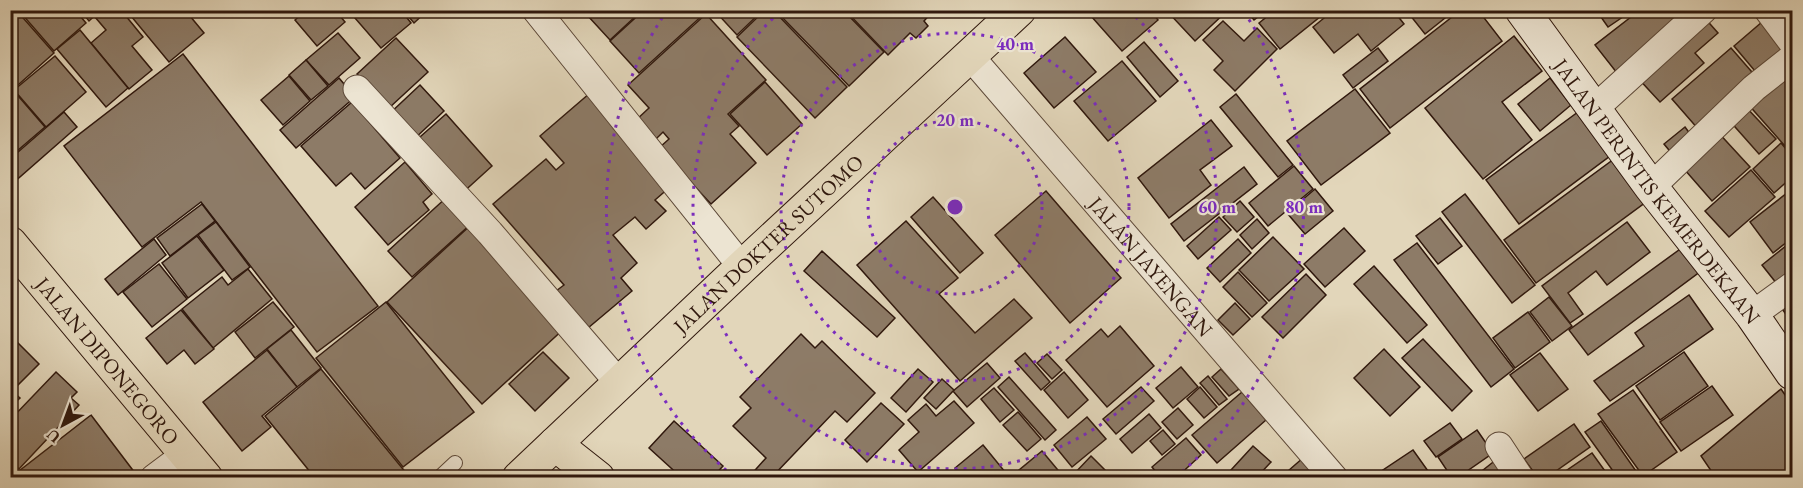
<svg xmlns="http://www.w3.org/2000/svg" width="1803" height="488" viewBox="0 0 1803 488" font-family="'EB Garamond',serif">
	<rect width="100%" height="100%" fill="#e2d6ba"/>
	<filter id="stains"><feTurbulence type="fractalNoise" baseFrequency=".00333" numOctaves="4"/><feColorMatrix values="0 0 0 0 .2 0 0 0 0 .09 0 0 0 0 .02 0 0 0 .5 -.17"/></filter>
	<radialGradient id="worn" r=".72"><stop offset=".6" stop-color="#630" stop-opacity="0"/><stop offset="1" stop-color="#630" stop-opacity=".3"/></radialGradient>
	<g fill="#8d7b67" stroke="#30180d" stroke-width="1.5">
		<path d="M 24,10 L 75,10 L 86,23 L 54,51 L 21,13 Z"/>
		<path d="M 80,10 L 101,10 L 89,21 Z"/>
		<path d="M 103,10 L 121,10 L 143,37 L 132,46 L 152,70 L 129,89 L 91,43 L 106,30 L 95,17 Z"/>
		<path d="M 126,10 L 185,10 L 204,33 L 169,62 Z"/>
		<path d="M 306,10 L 335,10 L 345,22 L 317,46 L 295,20 Z"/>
		<path d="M 348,10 L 401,10 L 411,23 L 381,48 Z"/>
		<path d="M 403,10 L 428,10 L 414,23 Z"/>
		<path d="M 595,10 L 635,10 L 638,14 L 610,40 L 588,16 Z"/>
		<path d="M 644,10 L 665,10 L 670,16 L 676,10 L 702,10 L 705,13 L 639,73 L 610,41 Z"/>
		<path d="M 714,10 L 763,10 L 737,35 Z"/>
		<path d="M 765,10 L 773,10 L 847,87 L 815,118 L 737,37 Z"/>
		<path d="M 775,10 L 843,10 L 884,52 L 849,86 Z"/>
		<path d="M 845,10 L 934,10 L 924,21 L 928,26 L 916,38 L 910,33 L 888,55 Z"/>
		<path d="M 1097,10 L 1150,10 L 1158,20 L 1122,51 L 1091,16 Z"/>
		<path d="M 1166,10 L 1228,10 L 1195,41 Z"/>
		<path d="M 1246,10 L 1267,10 L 1254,20 Z"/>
		<path d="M 1275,10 L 1317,10 L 1321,16 L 1280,49 L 1259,23 Z"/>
		<path d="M 1334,10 L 1393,10 L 1404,24 L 1371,51 L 1358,34 L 1334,53 L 1313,27 Z"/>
		<path d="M 1406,10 L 1455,10 L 1425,34 Z"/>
		<path d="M 1461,10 L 1478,10 L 1502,41 L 1390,128 L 1360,89 Z"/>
		<path d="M 1596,10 L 1633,10 L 1608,27 Z"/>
		<path d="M 1640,10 L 1692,10 L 1617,73 L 1595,45 Z"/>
		<path d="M 1776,10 L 1792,50 L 1760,77 L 1734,46 Z"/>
		<path d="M 17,11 L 54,53 L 18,85 L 10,77 L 10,17 Z"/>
		<path d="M 706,14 L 766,80 L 728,114 L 739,126 L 730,134 L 756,163 L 711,204 L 659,148 L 669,139 L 663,132 L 653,142 L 635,121 L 649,108 L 628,85 Z"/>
		<path d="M 1703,16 L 1718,33 L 1695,53 L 1704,63 L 1660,102 L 1636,76 Z"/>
		<path d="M 1223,21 L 1244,41 L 1257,28 L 1277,49 L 1235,91 L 1214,70 L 1223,61 L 1203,40 Z"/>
		<path d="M 80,30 L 128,88 L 106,107 L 57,49 Z"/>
		<path d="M 338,33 L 360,58 L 329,85 L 306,60 Z"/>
		<path d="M 1514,36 L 1542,71 L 1502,102 L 1532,140 L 1483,179 L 1425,108 Z"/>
		<path d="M 1065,37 L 1096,72 L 1054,108 L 1024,73 Z"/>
		<path d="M 396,38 L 428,72 L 389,108 L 357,74 Z"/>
		<path d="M 1144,42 L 1178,81 L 1160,97 L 1127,57 Z"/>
		<path d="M 1378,48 L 1388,61 L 1353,88 L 1343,75 Z"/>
		<path d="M 1731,48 L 1758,79 L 1699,130 L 1672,99 Z"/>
		<path d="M 183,54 L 378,306 L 317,352 L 201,202 L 142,247 L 64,146 Z"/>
		<path d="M 55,56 L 86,92 L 46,127 L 14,90 Z"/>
		<path d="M 306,60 L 328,86 L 311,100 L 289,75 Z"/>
		<path d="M 1122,61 L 1156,101 L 1108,141 L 1074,101 Z"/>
		<path d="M 1784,70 L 1792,80 L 1792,154 L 1747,103 Z"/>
		<path d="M 289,76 L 310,101 L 283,125 L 261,100 Z"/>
		<path d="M 339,78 L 355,97 L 296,148 L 280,130 Z"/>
		<path d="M 1550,78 L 1571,105 L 1540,131 L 1518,104 Z"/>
		<path d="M 765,82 L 802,124 L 767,155 L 730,114 Z"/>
		<path d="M 420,85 L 444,111 L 411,142 L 387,116 Z"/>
		<path d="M 1355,89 L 1390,133 L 1321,185 L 1287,141 Z"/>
		<path d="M 13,90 L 45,127 L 10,157 L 10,92 Z"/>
		<path d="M 590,93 L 670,187 L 655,200 L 666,211 L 646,229 L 635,217 L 613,235 L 637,263 L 621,278 L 632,291 L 588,328 L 556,291 L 564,285 L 493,204 L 546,159 L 556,170 L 564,163 L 540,136 Z"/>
		<path d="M 1236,94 L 1293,165 L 1278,177 L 1220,107 Z"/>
		<path d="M 352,102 L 400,158 L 365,189 L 351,173 L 336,186 L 301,146 Z"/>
		<path d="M 1744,105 L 1776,139 L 1759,154 L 1728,119 Z"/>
		<path d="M 1582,109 L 1614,153 L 1519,224 L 1486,180 Z"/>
		<path d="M 64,112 L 77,127 L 13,183 L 10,181 L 10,159 Z"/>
		<path d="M 446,114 L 492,166 L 459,196 L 412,144 Z"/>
		<path d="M 1211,120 L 1232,146 L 1200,170 L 1211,185 L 1169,218 L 1138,178 Z"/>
		<path d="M 1685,127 L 1693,138 L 1673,155 L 1664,144 Z"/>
		<path d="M 1715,129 L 1750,167 L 1712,201 L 1678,162 Z"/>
		<path d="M 1781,143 L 1792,156 L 1792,177 L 1774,193 L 1753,169 Z"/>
		<path d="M 1614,159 L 1646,202 L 1536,283 L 1504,240 Z"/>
		<path d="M 405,162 L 432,194 L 423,202 L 429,210 L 388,245 L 355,207 Z"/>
		<path d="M 1294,166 L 1313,189 L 1268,226 L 1249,203 Z"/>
		<path d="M 1244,167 L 1257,184 L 1184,241 L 1171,224 Z"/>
		<path d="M 1751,170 L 1775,197 L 1729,237 L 1705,211 Z"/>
		<path d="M 1315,189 L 1333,211 L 1305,234 L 1287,213 Z"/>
		<path d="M 1792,189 L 1792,238 L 1773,253 L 1750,222 Z"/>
		<path d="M 1046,191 L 1121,278 L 1070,323 L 995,235 Z"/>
		<path d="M 1465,194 L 1535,285 L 1512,303 L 1442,212 Z"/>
		<path d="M 448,196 L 472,223 L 412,277 L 388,251 Z"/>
		<path d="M 933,197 L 983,253 L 960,273 L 911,217 Z"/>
		<path d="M 1240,201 L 1254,217 L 1237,232 L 1223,217 Z"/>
		<path d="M 202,204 L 215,221 L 170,256 L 157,238 Z"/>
		<path d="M 1219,217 L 1231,230 L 1198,259 L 1187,246 Z"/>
		<path d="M 1440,218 L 1462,246 L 1438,264 L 1416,236 Z"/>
		<path d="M 1257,219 L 1269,233 L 1252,249 L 1240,235 Z"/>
		<path d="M 906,221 L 958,278 L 939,294 L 975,333 L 1014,299 L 1032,318 L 960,381 L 857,265 Z"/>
		<path d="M 216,222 L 250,267 L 232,280 L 198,235 Z"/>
		<path d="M 1627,222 L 1650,252 L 1607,285 L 1596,271 L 1568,293 L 1583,314 L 1570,323 L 1542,286 Z"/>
		<path d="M 473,223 L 567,326 L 482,404 L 387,302 Z"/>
		<path d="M 1344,228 L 1365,251 L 1325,287 L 1304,264 Z"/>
		<path d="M 197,236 L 224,270 L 188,298 L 162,263 Z"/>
		<path d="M 1273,237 L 1304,269 L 1269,301 L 1239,270 Z"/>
		<path d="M 154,239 L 166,255 L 118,295 L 105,279 Z"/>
		<path d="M 1238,239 L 1251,253 L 1220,282 L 1207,268 Z"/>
		<path d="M 1792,241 L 1792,280 L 1781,289 L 1762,265 Z"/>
		<path d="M 1417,243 L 1514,369 L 1491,387 L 1394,260 Z"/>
		<path d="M 1683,247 L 1701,271 L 1588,355 L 1569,330 Z"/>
		<path d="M 822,251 L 895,318 L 877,337 L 804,271 Z"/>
		<path d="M 159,264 L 187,299 L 152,327 L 123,292 Z"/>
		<path d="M 1374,266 L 1427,325 L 1407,343 L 1354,284 Z"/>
		<path d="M 248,269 L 272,299 L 213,348 L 182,309 L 222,277 L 228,285 Z"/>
		<path d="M 1238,272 L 1267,303 L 1252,317 L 1223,287 Z"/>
		<path d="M 1306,274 L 1326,295 L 1283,338 L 1262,317 Z"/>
		<path d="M 1792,293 L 1792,323 L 1778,303 Z"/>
		<path d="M 1689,295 L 1713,329 L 1610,401 L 1594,381 L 1644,346 L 1635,333 Z"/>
		<path d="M 1549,297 L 1572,326 L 1552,341 L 1530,312 Z"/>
		<path d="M 273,302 L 294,327 L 255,358 L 235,332 Z"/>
		<path d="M 386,302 L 474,412 L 403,467 L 316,358 Z"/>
		<path d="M 1235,303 L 1250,319 L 1233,335 L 1218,320 Z"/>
		<path d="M 181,310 L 214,349 L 195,364 L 184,350 L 167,364 L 146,338 Z"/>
		<path d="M 1528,312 L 1550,342 L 1515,368 L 1493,338 Z"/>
		<path d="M 1120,326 L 1154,366 L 1107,407 L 1066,360 L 1101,329 L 1108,337 Z"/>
		<path d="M 291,330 L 321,368 L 297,387 L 267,349 Z"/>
		<path d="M 801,334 L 815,348 L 822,341 L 875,393 L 847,422 L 835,411 L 771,478 L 748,478 L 766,458 L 733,426 L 751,408 L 740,397 Z"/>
		<path d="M 10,335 L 39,364 L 12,391 L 20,398 L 10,407 Z"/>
		<path d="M 1423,339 L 1472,391 L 1452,411 L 1402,358 Z"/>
		<path d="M 1384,349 L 1420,387 L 1390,416 L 1354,378 Z"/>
		<path d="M 267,350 L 297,387 L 262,416 L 271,427 L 242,451 L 203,402 Z"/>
		<path d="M 543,352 L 569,378 L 535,411 L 509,384 Z"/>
		<path d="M 1684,352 L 1708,386 L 1660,420 L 1636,386 Z"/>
		<path d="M 1025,353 L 1050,382 L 1041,390 L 1015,361 Z"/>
		<path d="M 1540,353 L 1568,389 L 1538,411 L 1510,375 Z"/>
		<path d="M 1047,354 L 1062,370 L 1052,379 L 1037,363 Z"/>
		<path d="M 987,363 L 1000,378 L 967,407 L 953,391 Z"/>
		<path d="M 1181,367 L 1198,387 L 1173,408 L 1156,388 Z"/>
		<path d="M 321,369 L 407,474 L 403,478 L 315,478 L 265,416 Z"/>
		<path d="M 918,369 L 933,382 L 906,412 L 891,398 Z"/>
		<path d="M 1221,369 L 1239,389 L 1229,396 L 1212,377 Z"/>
		<path d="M 56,372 L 77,392 L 71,398 L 79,405 L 19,469 L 10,460 L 10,420 Z"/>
		<path d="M 1064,372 L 1088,400 L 1068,418 L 1044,390 Z"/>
		<path d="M 1208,376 L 1227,399 L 1219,405 L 1200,383 Z"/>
		<path d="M 1009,377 L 1056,430 L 1045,440 L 998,387 Z"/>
		<path d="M 942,379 L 954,390 L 936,409 L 924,398 Z"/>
		<path d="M 1712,386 L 1733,415 L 1681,451 L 1660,422 Z"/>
		<path d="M 1141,387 L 1154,401 L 1116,434 L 1103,419 Z"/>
		<path d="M 1200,387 L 1217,407 L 1204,418 L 1187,399 Z"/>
		<path d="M 994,388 L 1014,410 L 1000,422 L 981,399 Z"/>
		<path d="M 1781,389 L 1792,405 L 1792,478 L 1716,478 L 1701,456 Z"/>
		<path d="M 1633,390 L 1677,452 L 1643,476 L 1598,414 Z"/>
		<path d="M 1242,392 L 1266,420 L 1217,463 L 1192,435 Z"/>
		<path d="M 954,401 L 974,423 L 918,472 L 899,450 L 919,432 L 908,420 L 926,404 L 936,416 Z"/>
		<path d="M 881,403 L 904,424 L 867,462 L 845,440 Z"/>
		<path d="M 1178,408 L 1193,425 L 1177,439 L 1162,422 Z"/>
		<path d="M 1018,412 L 1041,439 L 1027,451 L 1003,425 Z"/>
		<path d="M 1149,414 L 1161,428 L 1132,453 L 1120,439 Z"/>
		<path d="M 91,415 L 135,473 L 129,478 L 10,478 Z"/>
		<path d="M 1087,417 L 1106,439 L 1072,467 L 1054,445 Z"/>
		<path d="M 674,421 L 723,466 L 712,478 L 682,478 L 649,448 Z"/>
		<path d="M 1601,421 L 1636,471 L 1627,478 L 1618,478 L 1585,432 Z"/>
		<path d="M 1450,423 L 1462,439 L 1436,457 L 1424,441 Z"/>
		<path d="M 1574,424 L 1590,447 L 1546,478 L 1538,478 L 1524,459 Z"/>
		<path d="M 1163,430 L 1175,444 L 1162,455 L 1150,441 Z"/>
		<path d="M 1477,430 L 1493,453 L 1457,478 L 1452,478 L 1438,457 Z"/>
		<path d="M 1186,438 L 1201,455 L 1176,478 L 1161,478 L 1152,467 Z"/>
		<path d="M 983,445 L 1010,478 L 963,478 L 955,468 Z"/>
		<path d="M 1253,446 L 1271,462 L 1256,478 L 1239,478 L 1231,470 Z"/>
		<path d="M 1413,450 L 1433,478 L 1388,478 L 1383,470 Z"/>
		<path d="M 1042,451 L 1062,475 L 1059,478 L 1015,478 L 1013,475 Z"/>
		<path d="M 1592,453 L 1610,478 L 1557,478 L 1557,477 Z"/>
		<path d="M 1091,456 L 1113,478 L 1076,478 L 1073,475 Z"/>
		<path d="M 1304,457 L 1319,478 L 1280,478 Z"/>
		<path d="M 1497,459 L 1511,478 L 1473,478 Z"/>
	</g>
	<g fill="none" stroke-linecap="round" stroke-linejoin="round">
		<defs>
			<path id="lane" d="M 439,478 L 455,463"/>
			<g id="street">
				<path d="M 536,10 L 742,267"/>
				<path d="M 1768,10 L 1792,42"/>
				<path id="s1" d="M 969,55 L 1334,478"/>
				<path d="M 357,89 L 490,233 L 619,383"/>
				<path d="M 1594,109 L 1703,10"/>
				<path d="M 1651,187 L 1754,88 L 1792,58"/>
				<path d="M 1752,315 L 1792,286"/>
				<path d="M 1499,446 L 1520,478"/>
				<path d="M 154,478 L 186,454"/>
			</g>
			<g id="secondary">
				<path id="s2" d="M 1522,10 L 1651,187 L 1752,315 L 1792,373"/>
			</g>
			<g id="primary">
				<path id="s3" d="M 10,243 L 206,478"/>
				<path d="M 555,444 L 598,478"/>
				<path id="s4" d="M 519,478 L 742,267 L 1019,10"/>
			</g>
		</defs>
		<use href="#lane" stroke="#5c4838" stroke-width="16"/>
		<use href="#street" stroke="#5c4838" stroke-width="29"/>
		<use href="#secondary" stroke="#30180d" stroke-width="35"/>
		<use href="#primary" stroke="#30180d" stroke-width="35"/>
		<use href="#lane" stroke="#ece4d2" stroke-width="14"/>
		<use href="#street" stroke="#ece4d2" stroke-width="27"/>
		<use href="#secondary" stroke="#ece4d2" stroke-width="33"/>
		<use href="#primary" stroke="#e2d6ba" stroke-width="33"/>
	</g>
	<g fill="none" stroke="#7b2cbf" stroke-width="3" stroke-dasharray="3 6">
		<circle cx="955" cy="207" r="87"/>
		<circle cx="955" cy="207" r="174"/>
		<path d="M1129 11A262 262 0 1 1 781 11"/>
		<path d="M733 476A349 349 0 0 1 666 12M1244 12A349 349 0 0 1 1177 476"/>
	</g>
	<g text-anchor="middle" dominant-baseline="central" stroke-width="4.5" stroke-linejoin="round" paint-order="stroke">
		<g font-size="21" fill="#30180d" stroke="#ece4d2">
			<text stroke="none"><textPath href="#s2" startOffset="226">JALAN PERINTIS KEMERDEKAAN</textPath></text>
			<text stroke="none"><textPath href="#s4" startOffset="342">JALAN DOKTER SUTOMO</textPath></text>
			<text stroke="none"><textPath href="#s1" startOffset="279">JALAN JAYENGAN</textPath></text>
			<text stroke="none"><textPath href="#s3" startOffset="153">JALAN DIPONEGORO</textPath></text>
		</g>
	</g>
	<circle cx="955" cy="207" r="9" fill="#7b2cbf" stroke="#ece4d2" stroke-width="3"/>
	<g font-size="18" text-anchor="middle" font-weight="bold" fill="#7b2cbf" stroke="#ece4d2" stroke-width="4.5" stroke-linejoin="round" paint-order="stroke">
		<text x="1015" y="50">40 m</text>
		<text x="955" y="126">20 m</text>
		<text x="1217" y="213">60 m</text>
		<text x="1304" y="213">80 m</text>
	</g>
	<rect width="1803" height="488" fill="none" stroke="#e2d6ba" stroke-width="36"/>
	<rect x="12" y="12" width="1779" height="464" fill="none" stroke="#30180d" stroke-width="3"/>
	<rect x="18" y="18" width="1767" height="452" fill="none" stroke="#30180d" stroke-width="1.5"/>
	<g transform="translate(63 425) rotate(221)" stroke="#ece4d2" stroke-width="4.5" paint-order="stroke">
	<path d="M0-4.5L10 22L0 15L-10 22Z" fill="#30180d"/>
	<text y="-9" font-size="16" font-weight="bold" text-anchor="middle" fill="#30180d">U</text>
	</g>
	<rect width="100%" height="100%" filter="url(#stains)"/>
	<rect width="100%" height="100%" fill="url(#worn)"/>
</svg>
